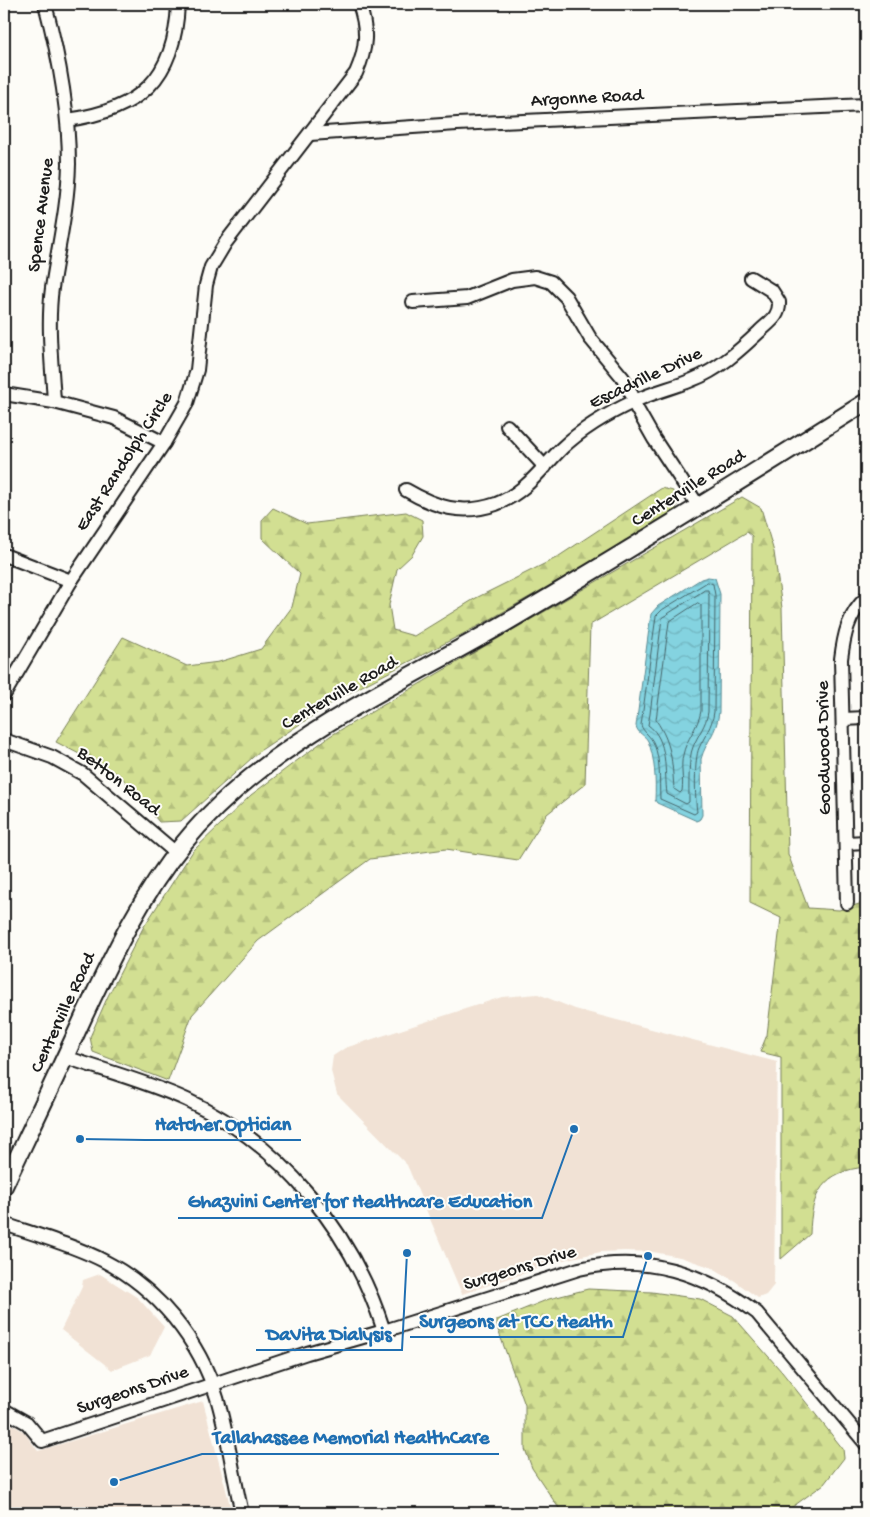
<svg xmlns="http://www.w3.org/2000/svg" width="870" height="1517" viewBox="0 0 870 1517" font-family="'Gochi Hand',sans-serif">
	<defs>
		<pattern id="forest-firs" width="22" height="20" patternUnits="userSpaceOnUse" patternTransform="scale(1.25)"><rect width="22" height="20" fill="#d2df92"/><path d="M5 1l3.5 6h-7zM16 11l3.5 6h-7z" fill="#b4bf7d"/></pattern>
		<pattern id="water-waves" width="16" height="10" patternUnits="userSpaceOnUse" patternTransform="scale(1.25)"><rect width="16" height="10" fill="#84d3e0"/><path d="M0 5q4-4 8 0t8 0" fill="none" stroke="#71b5c0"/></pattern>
	</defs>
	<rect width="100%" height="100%" fill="#fdfcf7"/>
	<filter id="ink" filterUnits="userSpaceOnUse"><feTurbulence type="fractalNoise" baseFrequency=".02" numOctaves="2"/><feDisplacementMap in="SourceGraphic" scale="10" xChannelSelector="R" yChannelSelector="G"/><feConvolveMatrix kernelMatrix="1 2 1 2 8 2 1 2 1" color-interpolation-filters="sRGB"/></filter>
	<g filter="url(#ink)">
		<g fill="#f1e2d5">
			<path d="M 538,994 L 575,1009 L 777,1062 L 774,1285 L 766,1295 L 758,1298 L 735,1281 L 713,1268 L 680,1257 L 653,1252 L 625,1251 L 601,1252 L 567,1259 L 462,1294 L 407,1165 L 337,1094 L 331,1071 L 333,1056 L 345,1048 L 502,997 Z"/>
			<path d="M 100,1274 L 138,1298 L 164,1327 L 150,1355 L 112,1370 L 61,1330 L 82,1287 L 83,1280 Z"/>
			<path d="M 203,1401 L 232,1513 L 4,1513 L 4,1419 L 24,1432 L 38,1451 Z"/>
		</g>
		<g fill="url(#forest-firs)" stroke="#777e57">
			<path d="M 662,488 L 673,491 L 679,501 L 673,515 L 482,624 L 339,698 L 261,750 L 181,821 L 159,822 L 120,775 L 56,742 L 123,637 L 187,666 L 219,662 L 261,649 L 292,607 L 300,574 L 262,538 L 262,520 L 273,508 L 307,524 L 406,512 L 422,520 L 423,536 L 412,555 L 397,569 L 389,605 L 393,630 L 414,636 L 476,598 L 556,558 Z"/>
			<path d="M 742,497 L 761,508 L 774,552 L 782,608 L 788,854 L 808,908 L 839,910 L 866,902 L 866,1167 C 823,1171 811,1193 810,1234 L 781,1259 L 781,1057 L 760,1052 L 767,1035 L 781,918 L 750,903 L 752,536 L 747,532 L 590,625 L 585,784 L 547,814 L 518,860 L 446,849 L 370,859 L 258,941 L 192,1015 L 168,1081 L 93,1052 L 90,1037 L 108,996 L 143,928 L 193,851 L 251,795 L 330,736 Z"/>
			<path d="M 588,1289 L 652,1292 L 700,1299 L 733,1316 L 782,1372 L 843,1449 L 844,1458 L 824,1484 L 784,1513 L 562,1513 L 532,1468 L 525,1449 L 525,1405 L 497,1327 L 497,1320 L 549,1299 Z"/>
		</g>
		<path fill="url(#water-waves)" stroke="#5a8a92" d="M 708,577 L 715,578 L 720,594 L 719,712 C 717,733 706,741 701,759 L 702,815 L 700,819 L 697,821 L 657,803 L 655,800 C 656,781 655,758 648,741 C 645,735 638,734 636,726 L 651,614 L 658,606 L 701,579 Z"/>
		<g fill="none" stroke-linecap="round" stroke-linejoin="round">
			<g stroke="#46656a" stroke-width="1">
				<path d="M 708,582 L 713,584 L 715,595 L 714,712 C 712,727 705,735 699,748 C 694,759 695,799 697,812 L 694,814 L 660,799 C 659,780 661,761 654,744 C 651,736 643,732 641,725 L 656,616 L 662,610 Z"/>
				<path d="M 705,590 L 708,590 L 709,596 L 708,712 C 706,726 698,734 693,747 C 688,758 689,789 689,802 L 686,804 L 667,794 C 664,772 669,740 648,725 L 650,714 L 662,618 Z"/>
				<path d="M 698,603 L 701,605 L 701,711 C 698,728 686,739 683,755 C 680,767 684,779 682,791 L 680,793 L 674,789 C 672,761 672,744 656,720 L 669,622 Z"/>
			</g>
			<defs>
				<g id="minor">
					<path d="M 45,4 C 59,56 69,110 69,164 C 68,207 58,247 52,288 C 47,326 52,364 54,402"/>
					<path d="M 67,120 C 140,110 175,79 178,4"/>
					<path d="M 310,134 L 457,124 L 866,105"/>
					<path d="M 413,302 L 467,298 L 512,280 L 535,277 L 551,282 L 566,297 L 590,338 L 623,378 L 635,401"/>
					<path d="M 4,394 L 54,402 L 114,418 L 164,443"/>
					<path d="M 633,402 L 654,439 L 699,507"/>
					<path d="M 507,426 L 545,467"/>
					<path d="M 406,490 C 435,507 462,516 496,504 C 525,493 541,469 562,448 C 583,428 609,413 635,401 C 653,392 673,388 692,380 C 718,370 739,351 759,332 C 769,322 780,317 779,302 L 772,291 L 751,278"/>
					<path d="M 4,555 L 71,581"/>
					<path d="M 4,695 L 71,581 L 164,443 L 187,403 L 197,370 L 206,285 L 211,267 L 226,242 L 356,73 C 367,48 368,30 359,4"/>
					<path d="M 843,719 L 866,718"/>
					<path d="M 4,740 L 52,757 L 83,774 L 176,853"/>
					<path d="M 846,843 L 866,842"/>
					<path d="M 847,903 L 841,659 C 844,635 848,615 866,598"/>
					<path d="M 65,1057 C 106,1071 148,1082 187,1100 C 282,1144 353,1233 384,1331"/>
					<path d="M 4,1224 C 34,1234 76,1246 104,1261 C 157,1288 200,1341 217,1398 C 228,1435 233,1475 242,1513"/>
					<path d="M 4,1410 L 27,1423 L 42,1441 L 307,1353 L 384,1331 L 579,1269 C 646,1254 703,1272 757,1313 L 866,1444"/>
				</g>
				<path id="major" d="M 4,1186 C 31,1129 58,1073 84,1016 C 112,957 141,895 183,844 C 265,743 395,687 505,623 C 627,552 747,477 866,402"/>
			</defs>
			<use href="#minor" stroke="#1c1c1c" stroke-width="16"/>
			<use href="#major" stroke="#1c1c1c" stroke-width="20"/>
			<use href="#minor" stroke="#fdfcf7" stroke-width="12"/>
			<use href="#major" stroke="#fdfcf7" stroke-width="16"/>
		</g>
	</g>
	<g text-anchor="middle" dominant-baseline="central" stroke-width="4" stroke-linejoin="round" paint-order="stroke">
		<g font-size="19" fill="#1c1c1c" stroke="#fdfcf7">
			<text transform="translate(587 99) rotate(-3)">Argonne Road</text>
			<text transform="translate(42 215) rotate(-83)">Spence Avenue</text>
			<text transform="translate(646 379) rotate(-25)">Escadrille Drive</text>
			<text transform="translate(125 462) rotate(-57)">East Randolph Circle</text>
			<text transform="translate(689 489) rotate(-32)">Centerville Road</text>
			<text transform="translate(340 694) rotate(-30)">Centerville Road</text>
			<text transform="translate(825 748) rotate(-91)">Goodwood Drive</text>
			<text transform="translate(118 782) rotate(38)">Betton Road</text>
			<text transform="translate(64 1013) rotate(-65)">Centerville Road</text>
			<text transform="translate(520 1269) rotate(-17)">Surgeons Drive</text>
			<text transform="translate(133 1391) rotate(-19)">Surgeons Drive</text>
		</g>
	</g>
	<path fill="none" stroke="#1f6fb2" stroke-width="2" d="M80 1139L145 1140H301M574 1129L542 1218H178M648 1256L623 1337H410M407 1253L402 1350H256M114 1482L202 1454H499"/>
	<g fill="#1f6fb2" stroke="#fdfcf7" stroke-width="2">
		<circle cx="80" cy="1139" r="5"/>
		<circle cx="574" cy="1129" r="5"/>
		<circle cx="648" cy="1256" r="5"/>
		<circle cx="407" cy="1253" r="5"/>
		<circle cx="114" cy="1482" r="5"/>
	</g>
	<g font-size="20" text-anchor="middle" font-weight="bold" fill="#1f6fb2" stroke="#fdfcf7" stroke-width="4" stroke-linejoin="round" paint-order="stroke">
		<text x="223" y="1130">Hatcher Optician</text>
		<text x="360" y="1207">Ghazvini Center for Healthcare Education</text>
		<text x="516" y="1327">Surgeons at TCC Health</text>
		<text x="329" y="1340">DaVita Dialysis</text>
		<text x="351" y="1443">Tallahassee Memorial HealthCare</text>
	</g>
	<rect width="870" height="1517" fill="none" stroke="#fdfcf7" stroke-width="20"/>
	<rect x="10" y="10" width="850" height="1497" fill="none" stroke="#1c1c1c" stroke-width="2" filter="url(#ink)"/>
</svg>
